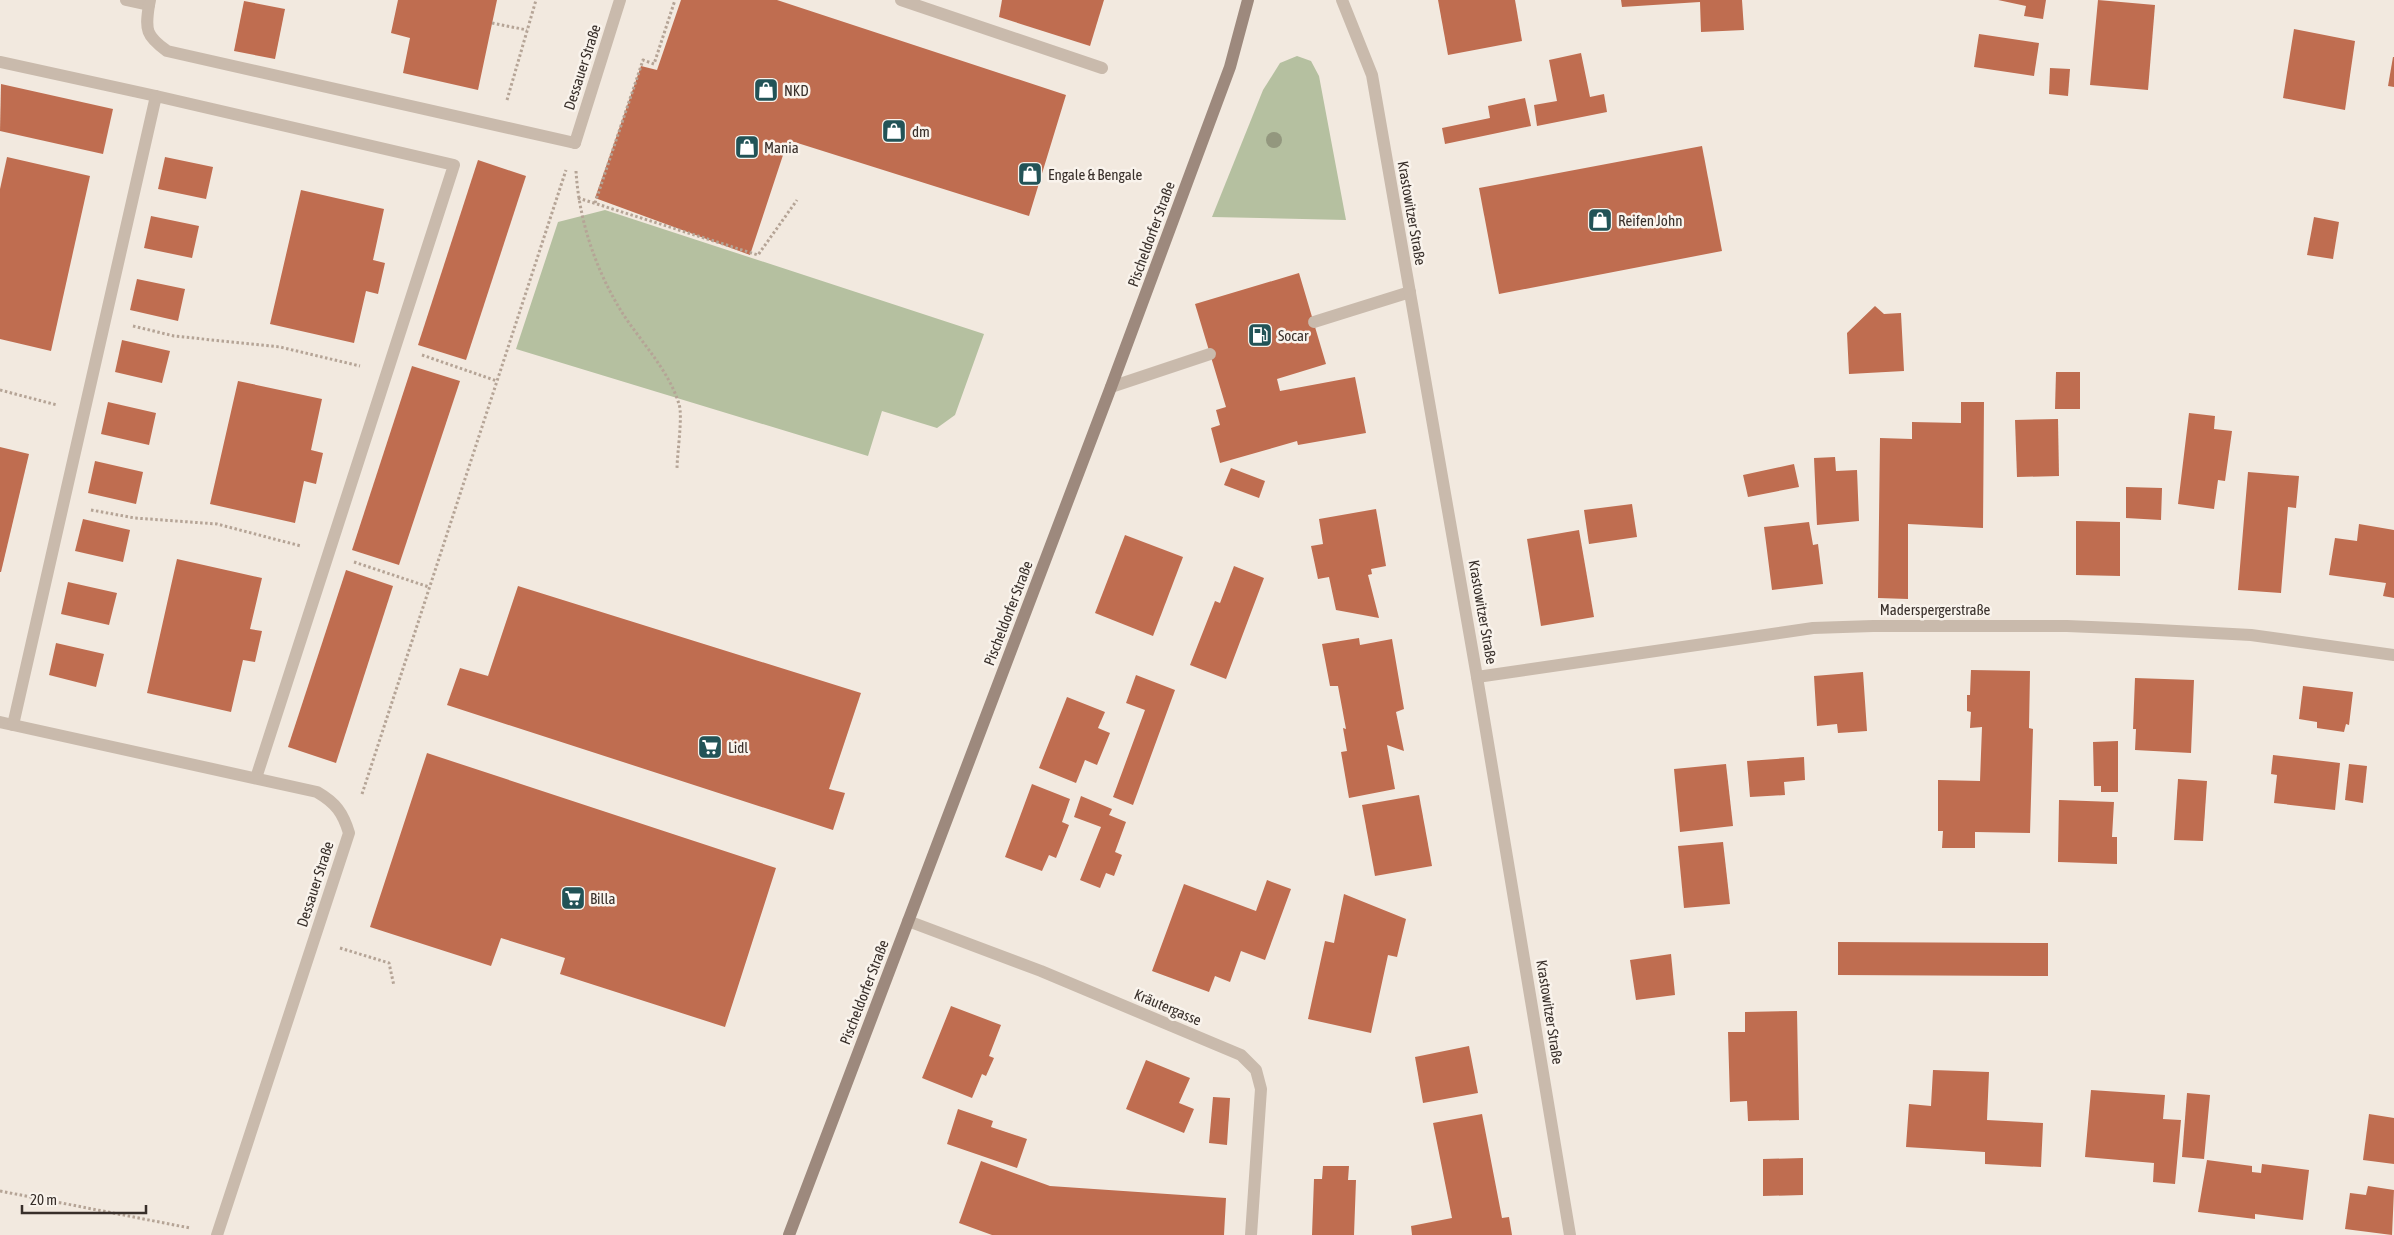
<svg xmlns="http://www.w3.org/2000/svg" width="2394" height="1235" viewBox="0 0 2394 1235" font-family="'Asap Condensed',sans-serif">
	<rect width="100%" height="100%" fill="#f2e9df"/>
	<g fill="#b5c0a0">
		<path d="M 1297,56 L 1311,61 L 1319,76 L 1346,220 L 1212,217 L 1263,90 L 1280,63 Z"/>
		<path d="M 605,210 L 984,334 L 955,415 L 937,428 L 882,411 L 868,456 L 516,349 L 558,222 Z"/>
	</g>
	<g fill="#bf6d50">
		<path d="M 398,0 L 497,0 L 478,90 L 403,73 L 410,38 L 391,33 Z"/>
		<path d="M 681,0 L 777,0 L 1066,95 L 1029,216 L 788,140 L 750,255 L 595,198 L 641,66 L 657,70 Z"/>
		<path d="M 1002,0 L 1104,0 L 1090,46 L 999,17 Z"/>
		<path d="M 1438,0 L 1515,0 L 1522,41 L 1448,55 Z"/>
		<path d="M 1621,0 L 1742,0 L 1744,30 L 1701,32 L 1700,2 L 1622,7 Z"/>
		<path d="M 1998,0 L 2046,0 L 2043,19 L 2024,16 L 2026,6 Z"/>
		<path d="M 2098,0 L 2155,5 L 2148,90 L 2090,85 Z"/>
		<path d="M 244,1 L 285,9 L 275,59 L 234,51 Z"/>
		<path d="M 2294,29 L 2355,41 L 2345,110 L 2283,98 Z"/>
		<path d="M 1979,34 L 2039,43 L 2034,76 L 1974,67 Z"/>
		<path d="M 1581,53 L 1590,97 L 1604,94 L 1607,112 L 1537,126 L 1534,105 L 1557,101 L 1549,60 Z"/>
		<path d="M 2393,57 L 2394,57 L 2394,87 L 2388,86 Z"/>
		<path d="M 2050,68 L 2070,69 L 2068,96 L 2049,94 Z"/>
		<path d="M 1,84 L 113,109 L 103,154 L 0,131 Z"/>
		<path d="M 1525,98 L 1531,126 L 1445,144 L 1442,128 L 1490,118 L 1488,106 Z"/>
		<path d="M 1702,146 L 1722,251 L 1499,294 L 1479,188 Z"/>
		<path d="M 7,157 L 90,176 L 51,351 L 0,339 L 0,189 Z"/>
		<path d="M 165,157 L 213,167 L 206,199 L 158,189 Z"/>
		<path d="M 478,160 L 526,176 L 466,360 L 418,345 Z"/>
		<path d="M 301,190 L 384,209 L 373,260 L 385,263 L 378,294 L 366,291 L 354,343 L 270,324 Z"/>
		<path d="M 151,216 L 199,226 L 192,258 L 144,248 Z"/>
		<path d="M 2314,217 L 2339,222 L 2333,259 L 2307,255 Z"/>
		<path d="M 1299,273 L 1326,364 L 1277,379 L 1280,391 L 1355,377 L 1366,433 L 1298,445 L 1297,441 L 1220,463 L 1211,428 L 1220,425 L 1216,410 L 1226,407 L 1195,304 Z"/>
		<path d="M 137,279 L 185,289 L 178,321 L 130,310 Z"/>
		<path d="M 1875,306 L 1884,314 L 1901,313 L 1904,371 L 1849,374 L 1847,333 Z"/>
		<path d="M 122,340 L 170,351 L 162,383 L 115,372 Z"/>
		<path d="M 412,366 L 460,381 L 399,565 L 352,550 Z"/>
		<path d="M 2056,372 L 2080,372 L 2080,409 L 2055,409 Z"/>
		<path d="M 238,381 L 322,399 L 311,450 L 323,453 L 316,484 L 304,481 L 295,523 L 210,504 Z"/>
		<path d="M 108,402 L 156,413 L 149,445 L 101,434 Z"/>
		<path d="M 1961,402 L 1984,402 L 1983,528 L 1908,524 L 1908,599 L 1878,598 L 1880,438 L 1912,439 L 1912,422 L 1961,423 Z"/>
		<path d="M 2189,413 L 2215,416 L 2214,429 L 2232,431 L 2225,481 L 2218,480 L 2214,509 L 2178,504 Z"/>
		<path d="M 2058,419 L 2059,476 L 2017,477 L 2015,420 Z"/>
		<path d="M 0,447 L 29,454 L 1,572 L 0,572 Z"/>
		<path d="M 1835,457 L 1836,471 L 1857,470 L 1859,521 L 1817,525 L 1814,458 Z"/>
		<path d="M 95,461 L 143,472 L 136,504 L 88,493 Z"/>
		<path d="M 1794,464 L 1799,487 L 1748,497 L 1743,475 Z"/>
		<path d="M 1231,468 L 1265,481 L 1259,498 L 1224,485 Z"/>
		<path d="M 2248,472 L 2299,476 L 2296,508 L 2288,507 L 2281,593 L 2238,590 Z"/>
		<path d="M 2126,487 L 2162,488 L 2161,520 L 2126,518 Z"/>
		<path d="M 1632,504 L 1637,537 L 1589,544 L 1584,510 Z"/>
		<path d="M 1376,509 L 1386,566 L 1371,569 L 1372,574 L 1368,575 L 1379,618 L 1336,610 L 1329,577 L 1318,579 L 1311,546 L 1323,544 L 1319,519 Z"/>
		<path d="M 83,519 L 130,530 L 123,562 L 75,551 Z"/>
		<path d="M 2076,521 L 2120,522 L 2120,576 L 2076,575 Z"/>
		<path d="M 1809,522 L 1813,545 L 1818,544 L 1823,584 L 1772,590 L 1764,527 Z"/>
		<path d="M 2359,524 L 2394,530 L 2394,598 L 2383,596 L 2386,583 L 2329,575 L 2335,538 L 2357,541 Z"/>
		<path d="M 1579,530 L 1594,617 L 1541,626 L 1527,539 Z"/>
		<path d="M 1125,535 L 1183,557 L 1153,636 L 1095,613 Z"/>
		<path d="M 177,559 L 262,578 L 250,629 L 262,631 L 255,662 L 243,660 L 231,712 L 147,693 Z"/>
		<path d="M 1234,566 L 1264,578 L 1226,679 L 1190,665 L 1215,601 L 1220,603 Z"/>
		<path d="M 346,570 L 393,586 L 336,763 L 288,747 Z"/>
		<path d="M 68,582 L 117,593 L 109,625 L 61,614 Z"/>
		<path d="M 518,586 L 861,693 L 829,789 L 845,793 L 833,830 L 447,705 L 460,668 L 488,676 Z"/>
		<path d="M 1359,638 L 1360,645 L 1392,639 L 1404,709 L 1396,712 L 1404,751 L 1387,745 L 1395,789 L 1349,798 L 1341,752 L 1347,751 L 1343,728 L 1346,729 L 1338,686 L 1330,686 L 1322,644 Z"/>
		<path d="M 56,643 L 104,654 L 96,687 L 49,675 Z"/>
		<path d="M 1971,670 L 2030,671 L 2029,728 L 2033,729 L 2030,833 L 1975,832 L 1975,848 L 1942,848 L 1943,831 L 1938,831 L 1938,780 L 1980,781 L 1982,727 L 1970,728 L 1971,712 L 1967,711 L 1967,695 L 1970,695 Z"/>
		<path d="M 1863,672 L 1867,731 L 1838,733 L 1837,724 L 1817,726 L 1814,676 Z"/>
		<path d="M 1136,675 L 1175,690 L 1133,805 L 1113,797 L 1145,710 L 1126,703 Z"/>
		<path d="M 2135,678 L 2194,680 L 2191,753 L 2135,750 L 2136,729 L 2133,729 Z"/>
		<path d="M 2303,686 L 2353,692 L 2349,725 L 2346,724 L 2344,732 L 2317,728 L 2317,722 L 2299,719 Z"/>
		<path d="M 1067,697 L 1105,712 L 1098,728 L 1110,733 L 1097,765 L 1085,760 L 1076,783 L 1039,768 Z"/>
		<path d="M 2118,741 L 2118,792 L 2101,792 L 2101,786 L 2094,786 L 2093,742 Z"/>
		<path d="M 427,753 L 776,868 L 725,1027 L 560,974 L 565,958 L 501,938 L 491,966 L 370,927 Z"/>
		<path d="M 2273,755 L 2340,763 L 2335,810 L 2274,803 L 2277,775 L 2271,774 Z"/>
		<path d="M 1804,757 L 1805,780 L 1784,782 L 1785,795 L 1750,797 L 1747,761 Z"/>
		<path d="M 1726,764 L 1733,826 L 1680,832 L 1674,769 Z"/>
		<path d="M 2349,764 L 2367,766 L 2363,803 L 2345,800 Z"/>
		<path d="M 2178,779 L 2207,781 L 2203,841 L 2174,840 Z"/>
		<path d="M 1032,784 L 1070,799 L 1062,822 L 1069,825 L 1056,858 L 1049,855 L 1042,871 L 1005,857 Z"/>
		<path d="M 1419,795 L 1432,866 L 1375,876 L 1362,805 Z"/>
		<path d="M 1081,796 L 1112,809 L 1109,815 L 1126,822 L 1115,852 L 1122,855 L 1114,876 L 1106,873 L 1100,888 L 1080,880 L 1101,827 L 1074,817 Z"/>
		<path d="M 2059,800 L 2114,802 L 2112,837 L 2117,837 L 2117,864 L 2058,862 Z"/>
		<path d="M 1723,842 L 1730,904 L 1684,908 L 1678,846 Z"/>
		<path d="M 1267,880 L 1291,889 L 1265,960 L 1241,951 L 1230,982 L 1215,976 L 1209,992 L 1152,971 L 1184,884 L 1256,911 Z"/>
		<path d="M 1344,894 L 1406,919 L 1397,957 L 1388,955 L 1371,1033 L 1308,1019 L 1325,941 L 1334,943 Z"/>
		<path d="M 1838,942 L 2048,943 L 2048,976 L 1838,975 Z"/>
		<path d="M 1671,954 L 1675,995 L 1636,1000 L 1630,960 Z"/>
		<path d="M 951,1006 L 1001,1025 L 989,1056 L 994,1058 L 986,1076 L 982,1074 L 972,1098 L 922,1078 Z"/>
		<path d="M 1797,1011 L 1799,1120 L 1748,1121 L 1747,1101 L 1730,1102 L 1728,1032 L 1745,1032 L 1745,1012 Z"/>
		<path d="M 1469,1046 L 1478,1093 L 1423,1103 L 1415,1057 Z"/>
		<path d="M 1146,1060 L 1190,1078 L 1179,1103 L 1194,1109 L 1184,1133 L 1126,1109 Z"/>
		<path d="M 1933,1070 L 1989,1072 L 1987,1120 L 2043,1123 L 2041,1167 L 1985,1164 L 1985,1152 L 1906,1147 L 1909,1104 L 1931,1106 Z"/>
		<path d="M 2091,1090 L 2165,1095 L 2163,1119 L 2181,1120 L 2175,1184 L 2153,1182 L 2154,1163 L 2085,1157 Z"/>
		<path d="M 2187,1093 L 2210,1095 L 2204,1159 L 2182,1157 Z"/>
		<path d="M 1213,1097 L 1230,1098 L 1227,1145 L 1209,1143 Z"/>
		<path d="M 958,1109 L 993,1121 L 991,1127 L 1027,1139 L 1017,1168 L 947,1144 Z"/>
		<path d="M 1482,1114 L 1502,1218 L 1509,1217 L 1512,1235 L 1412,1235 L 1411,1226 L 1452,1218 L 1433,1123 Z"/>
		<path d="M 2369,1114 L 2394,1118 L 2394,1164 L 2363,1160 Z"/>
		<path d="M 1803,1158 L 1803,1195 L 1763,1196 L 1763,1159 Z"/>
		<path d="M 2207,1160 L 2252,1166 L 2252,1172 L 2261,1173 L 2262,1164 L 2309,1170 L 2303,1220 L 2255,1214 L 2255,1219 L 2198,1212 Z"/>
		<path d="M 981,1161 L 1050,1186 L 1226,1198 L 1224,1235 L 992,1235 L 959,1223 Z"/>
		<path d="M 1323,1166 L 1349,1166 L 1348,1180 L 1356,1180 L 1354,1235 L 1312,1235 L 1314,1179 L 1322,1179 Z"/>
		<path d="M 2368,1186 L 2394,1190 L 2392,1235 L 2345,1229 L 2350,1193 L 2366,1195 Z"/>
	</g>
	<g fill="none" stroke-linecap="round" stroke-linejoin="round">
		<g stroke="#b5a496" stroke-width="3" stroke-dasharray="2.5 2.5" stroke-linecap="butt">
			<path d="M 492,23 L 527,30"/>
			<path d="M 507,100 L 536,0"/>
			<path d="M 576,171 C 579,221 596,271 623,314 C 642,343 669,371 679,404 C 683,416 677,454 677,469"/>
			<path d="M 578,198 L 758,255 L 797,200"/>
			<path d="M 595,203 L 643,60 L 654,64 L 675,0"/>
			<path d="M 133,326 L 174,336 L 280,347 L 360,366"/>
			<path d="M 422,355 L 497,381"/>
			<path d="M 0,390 L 57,405"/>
			<path d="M 91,510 L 135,518 L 217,524 L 301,546"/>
			<path d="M 354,562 L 429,587"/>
			<path d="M 362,794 L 566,170"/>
			<path d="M 340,948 L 389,963 L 394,986"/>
			<path d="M 0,1191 L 190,1228"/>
		</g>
		<g stroke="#c9baac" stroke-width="12">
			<path d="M 126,0 L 149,5 L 150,0"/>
			<path d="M 901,0 L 1102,68"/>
			<path d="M 149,5 C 145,30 146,36 167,51 L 575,143"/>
			<path d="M 1,62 L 156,96"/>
			<path d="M 1314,322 L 1410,292"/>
			<path d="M 1111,387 L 1210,354"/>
			<path d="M 0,722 L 13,725 L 156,96 L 454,165 L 256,778"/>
		</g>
		<g stroke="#c9baac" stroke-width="12">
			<path d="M 1342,0 L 1372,75 L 1477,677 L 1570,1235"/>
			<path d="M 575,143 L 620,0"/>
			<path d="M 1477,677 L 1813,628 L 1873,626 L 2067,626 L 2139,629 L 2251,635 L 2394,655"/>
			<path d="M 13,725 L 317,792 C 336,803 343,813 349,833 L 217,1235"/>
			<path d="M 908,921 L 1041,971 L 1241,1055 L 1256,1070 L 1261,1089 L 1251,1235"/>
		</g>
		<path stroke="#9d897d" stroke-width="12" d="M 789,1235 L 1111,387 L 1230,67 L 1248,0"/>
	</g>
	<circle fill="#93977e" cx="1274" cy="140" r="8"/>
	<defs>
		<symbol id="shop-square" viewBox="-11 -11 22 22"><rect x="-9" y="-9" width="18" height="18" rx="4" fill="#225357" stroke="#f9f3ec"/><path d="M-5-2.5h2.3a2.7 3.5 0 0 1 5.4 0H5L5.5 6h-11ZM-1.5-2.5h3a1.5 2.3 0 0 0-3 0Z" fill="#fff"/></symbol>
		<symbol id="fuel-square" viewBox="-11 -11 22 22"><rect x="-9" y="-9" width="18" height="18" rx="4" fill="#225357" stroke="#f9f3ec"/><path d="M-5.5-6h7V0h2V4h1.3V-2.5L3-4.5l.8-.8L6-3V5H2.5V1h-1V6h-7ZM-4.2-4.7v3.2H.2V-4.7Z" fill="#fff"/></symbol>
		<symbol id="supermarket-square" viewBox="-11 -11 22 22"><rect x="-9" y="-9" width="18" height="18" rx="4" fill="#225357" stroke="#f9f3ec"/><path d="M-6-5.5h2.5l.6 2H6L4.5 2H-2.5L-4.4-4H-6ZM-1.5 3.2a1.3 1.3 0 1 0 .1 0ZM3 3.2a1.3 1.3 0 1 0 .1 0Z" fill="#fff"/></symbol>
	</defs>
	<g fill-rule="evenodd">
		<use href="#shop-square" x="752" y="76" width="28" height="28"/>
		<use href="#shop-square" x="880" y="117" width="28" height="28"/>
		<use href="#shop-square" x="733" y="133" width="28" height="28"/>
		<use href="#shop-square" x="1016" y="160" width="28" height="28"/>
		<use href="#shop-square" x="1586" y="206" width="28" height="28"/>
		<use href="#fuel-square" x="1246" y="321" width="28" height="28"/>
		<use href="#supermarket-square" x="696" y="733" width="28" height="28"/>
		<use href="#supermarket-square" x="559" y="884" width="28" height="28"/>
	</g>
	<g text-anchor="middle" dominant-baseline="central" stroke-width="5" stroke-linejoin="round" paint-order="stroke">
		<g font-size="15" fill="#382f2a" stroke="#f9f3ec">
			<text transform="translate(582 67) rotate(-72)">Dessauer Straße</text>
			<text transform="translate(1412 213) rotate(80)">Krastowitzer Straße</text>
			<text transform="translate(1151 234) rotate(-70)">Pischeldorfer Straße</text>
			<text x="1935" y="609">Maderspergerstraße</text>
			<text transform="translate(1483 612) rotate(80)">Krastowitzer Straße</text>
			<text transform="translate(1008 613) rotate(-69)">Pischeldorfer Straße</text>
			<text transform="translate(315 884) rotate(-72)">Dessauer Straße</text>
			<text transform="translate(864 992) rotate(-69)">Pischeldorfer Straße</text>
			<text transform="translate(1168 1007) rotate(23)">Kräutergasse</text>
			<text transform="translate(1550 1012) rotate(81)">Krastowitzer Straße</text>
		</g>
		<g font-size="15" fill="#382f2a" stroke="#f9f3ec" text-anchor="start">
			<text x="784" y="90">NKD</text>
			<text x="912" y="131">dm</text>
			<text x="764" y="147">Mania</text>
			<text x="1048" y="174">Engale &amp; Bengale</text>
			<text x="1618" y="220">Reifen John</text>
			<text x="1278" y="335">Socar</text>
			<text x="728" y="747">Lidl</text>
			<text x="590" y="898">Billa</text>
		</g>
	</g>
	<path d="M22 1205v8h124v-8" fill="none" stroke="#382f2a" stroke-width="2.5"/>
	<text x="30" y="1205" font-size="15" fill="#382f2a" stroke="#f9f3ec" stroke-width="4" paint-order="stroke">20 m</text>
</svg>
